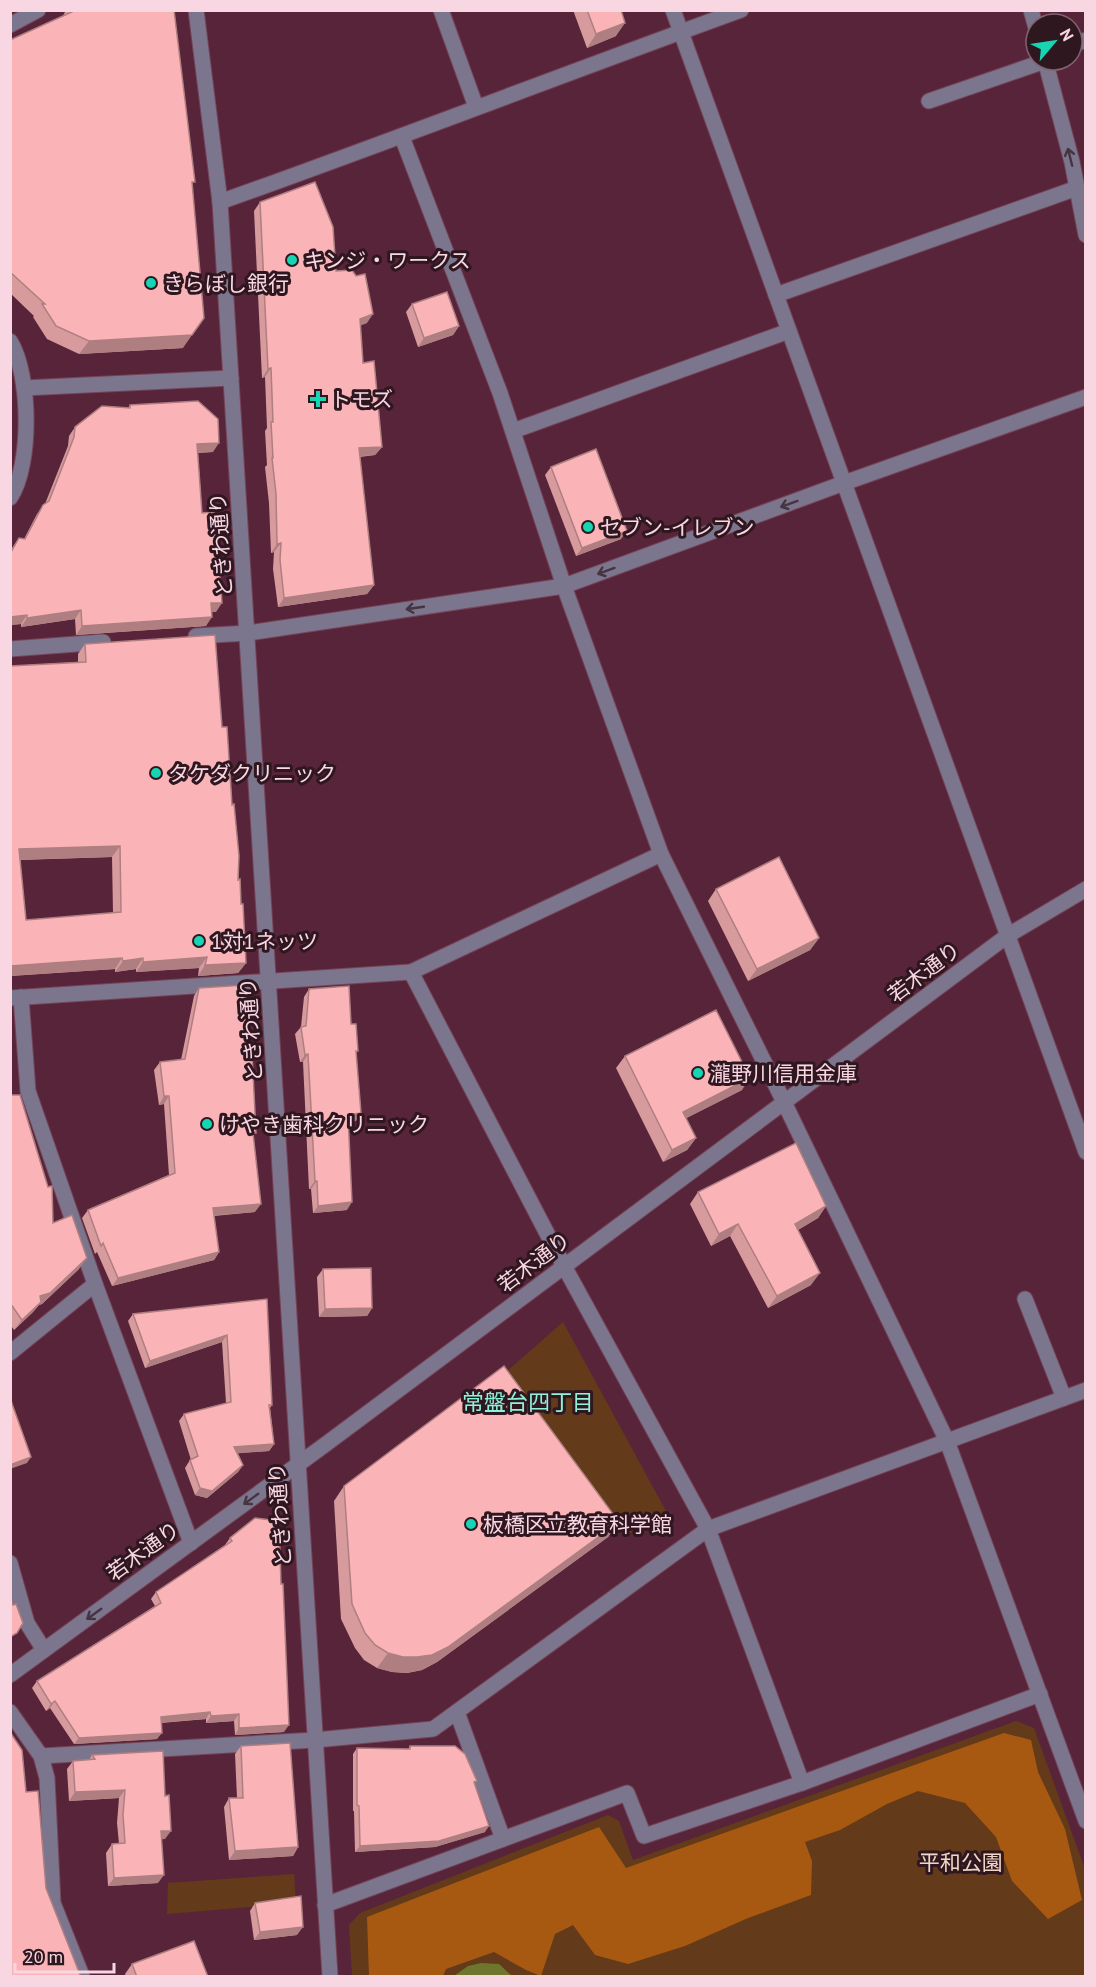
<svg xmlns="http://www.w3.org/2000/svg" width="1096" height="1987" viewBox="0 0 1096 1987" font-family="'PT Sans','Noto Sans JP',sans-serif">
	<rect width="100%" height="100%" fill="#58243a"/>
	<g fill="#633a1a">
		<path d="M 563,1322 L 666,1511 L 624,1537 L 507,1371 Z"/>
		<path d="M 1016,1721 L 1034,1728 L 1085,1869 L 1085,1976 L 352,1976 L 349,1925 L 360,1913 L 608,1815 L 619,1821 L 633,1860 Z"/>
		<path d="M 294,1874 L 296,1903 L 167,1914 L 168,1883 Z"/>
	</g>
	<path fill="#a85911" d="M 1004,1733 L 1031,1740 L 1038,1772 L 1065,1829 L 1082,1900 L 1048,1919 L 1012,1881 L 996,1837 L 965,1803 L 918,1791 L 887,1804 L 840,1830 L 805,1842 L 812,1861 L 811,1895 L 748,1918 L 685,1946 L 628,1964 L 595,1955 L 573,1925 L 555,1934 L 541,1976 L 526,1970 L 494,1952 L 446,1969 L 443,1976 L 369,1976 L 367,1917 L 599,1827 L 626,1868 Z"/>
	<path fill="#6e762e" d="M 481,1963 L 499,1964 L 512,1976 L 454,1976 L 468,1966 Z"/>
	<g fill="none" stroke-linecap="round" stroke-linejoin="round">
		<defs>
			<g id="minor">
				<path d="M 196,10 L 220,202 L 330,1976"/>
				<path d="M 441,10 L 476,107"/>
				<path d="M 673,10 L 1086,1152"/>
				<path d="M 1031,10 L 1036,28"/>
				<path d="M 10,25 L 38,10"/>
				<path d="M 1072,45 L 1086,40"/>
				<path d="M 1045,60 L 1072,162 L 1086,235"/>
				<path d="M 929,101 L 1045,61"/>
				<path d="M 402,137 L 500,393 L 564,586 L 661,854 L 784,1102 L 947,1441 L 1086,1821"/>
				<path d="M 220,202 C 394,140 567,73 741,10"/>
				<path d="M 776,295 L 1077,188"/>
				<path d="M 10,341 C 31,374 32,466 10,498"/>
				<path d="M 24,388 L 231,378"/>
				<path d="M 513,431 L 789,331"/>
				<path d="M 196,636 L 248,633 L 564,586 L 844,483 L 1086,397"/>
				<path d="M 10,649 L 103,642"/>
				<path d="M 411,972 L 564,1266 L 708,1529 L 802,1783"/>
				<path d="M 21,997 L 28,1091 L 95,1284 L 191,1543"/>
				<path d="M 10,998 L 411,972 L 661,854"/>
				<path d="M 1025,1299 L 1064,1398"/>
				<path d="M 10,1353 L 95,1284"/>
				<path d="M 10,1563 L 27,1623 L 44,1650"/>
				<path d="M 10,1675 L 326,1444 L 1007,936 L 1086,889"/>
				<path d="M 10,1712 L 41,1756 L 47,1778 L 53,1903 L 82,1976"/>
				<path d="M 457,1712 L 503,1839"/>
				<path d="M 41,1756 L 315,1740 L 433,1729 L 708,1529 L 1086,1390"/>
				<path d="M 325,1905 L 627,1793 L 644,1836 L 802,1783 L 1040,1694"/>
			</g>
		</defs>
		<use href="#minor" stroke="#754458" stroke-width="17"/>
		<use href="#minor" stroke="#7b768e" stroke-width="15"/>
	</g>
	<g fill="#d79b9e" fill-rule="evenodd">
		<path d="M 66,10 L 174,10 L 192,186 L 183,348 L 79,354 L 47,339 L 33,317 L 34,316 L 10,293 L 10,40 L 63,16 Z"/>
		<path d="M 573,10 L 621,10 L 616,36 L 587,48 Z"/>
		<path d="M 260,202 L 336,271 L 367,323 L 360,325 L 363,363 L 382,447 L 375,455 L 360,457 L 374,585 L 367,594 L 278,607 L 273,569 L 274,552 L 271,553 L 269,503 L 265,467 L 267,465 L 265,431 L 267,428 L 265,377 L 262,378 L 254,211 Z"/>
		<path d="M 412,304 L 459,326 L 453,335 L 418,347 L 406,312 Z"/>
		<path d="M 130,405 L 213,452 L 198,453 L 202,513 L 216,612 L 212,612 L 206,626 L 76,635 L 75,619 L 21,627 L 21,624 L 10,625 L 10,551 L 19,538 L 24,539 L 37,514 L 45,504 L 68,446 L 69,436 L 75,427 L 128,408 Z"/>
		<path d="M 551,467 L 621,539 L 576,556 L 545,475 Z"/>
		<path d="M 85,644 L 222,727 L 232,805 L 246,963 L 238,973 L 198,976 L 199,968 L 136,972 L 136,969 L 115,972 L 115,969 L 10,976 L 10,666 L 78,662 L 78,654 ZM 112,857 L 113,913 L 26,920 L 20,860 Z"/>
		<path d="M 716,889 L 819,938 L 810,950 L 748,981 L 708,901 Z"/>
		<path d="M 199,988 L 253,1136 L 255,1212 L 214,1216 L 219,1252 L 214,1260 L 112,1286 L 97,1252 L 95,1254 L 82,1218 L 88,1210 L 169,1175 L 164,1104 L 159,1105 L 154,1070 L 160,1062 L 181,1060 L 194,996 Z"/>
		<path d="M 309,989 L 351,1024 L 356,1054 L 356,1121 L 348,1122 L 347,1210 L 313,1213 L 311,1189 L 309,1189 L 303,1062 L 300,1062 L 295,1034 L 301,1027 L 304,997 Z"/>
		<path d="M 625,1056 L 742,1090 L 686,1118 L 696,1138 L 687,1150 L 663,1162 L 616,1068 Z"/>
		<path d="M 10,1095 L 53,1223 L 79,1269 L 42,1304 L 39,1305 L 33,1312 L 14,1330 L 10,1324 Z"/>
		<path d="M 698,1192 L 826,1206 L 818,1218 L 798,1230 L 811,1285 L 768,1308 L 730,1236 L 711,1246 L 690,1204 Z"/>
		<path d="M 323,1269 L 372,1308 L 367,1316 L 319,1317 L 317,1277 Z"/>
		<path d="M 267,1299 L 272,1405 L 270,1408 L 274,1444 L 269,1451 L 238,1453 L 243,1465 L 238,1472 L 207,1498 L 195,1495 L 185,1468 L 190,1460 L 191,1460 L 179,1421 L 184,1414 L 226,1403 L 222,1342 L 145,1368 L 128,1321 L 133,1314 Z"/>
		<path d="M 344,1486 L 619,1522 L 608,1537 L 437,1662 L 422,1670 L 407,1673 L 392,1672 L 377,1668 L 364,1660 L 355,1648 L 341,1619 L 334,1501 Z"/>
		<path d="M 255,1518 L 284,1732 L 235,1735 L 234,1721 L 206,1723 L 206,1719 L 161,1723 L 157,1739 L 74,1744 L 50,1708 L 46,1711 L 32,1688 L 37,1681 L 155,1606 L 151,1599 L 156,1592 L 225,1545 L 230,1538 Z"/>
		<path d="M 241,1746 L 298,1847 L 293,1856 L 229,1860 L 224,1807 L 229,1798 L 237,1798 L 235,1754 Z"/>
		<path d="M 410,1746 L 475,1784 L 485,1832 L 435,1847 L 355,1852 L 354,1811 L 353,1811 L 353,1754 L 357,1748 L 408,1749 Z"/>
		<path d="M 163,1751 L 165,1839 L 161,1839 L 158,1883 L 108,1886 L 106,1853 L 112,1844 L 119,1844 L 117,1823 L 119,1798 L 69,1801 L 67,1769 L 73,1761 L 89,1760 L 92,1755 Z"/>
		<path d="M 255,1903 L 297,1935 L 254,1940 L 250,1911 Z"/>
		<path d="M 132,1964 L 208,1977 L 126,1977 L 125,1974 Z"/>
	</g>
	<g fill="#af7e81">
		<path d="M 625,23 L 616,36 L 587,48 L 596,34 Z"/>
		<path d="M 373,314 L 367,323 L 354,328 L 360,319 Z"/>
		<path d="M 459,326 L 453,335 L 418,347 L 424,338 Z"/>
		<path d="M 192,335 L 183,348 L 79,354 L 89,341 Z"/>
		<path d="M 271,368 L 265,377 L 262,378 L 268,369 Z"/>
		<path d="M 219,443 L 213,452 L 191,453 L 197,444 Z"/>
		<path d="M 382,447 L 375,455 L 352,457 L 359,448 Z"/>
		<path d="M 627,531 L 621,539 L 576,556 L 582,548 Z"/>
		<path d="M 281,543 L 274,552 L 271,553 L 277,544 Z"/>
		<path d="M 374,585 L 367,594 L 278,607 L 284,598 Z"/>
		<path d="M 211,603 L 222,603 L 216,612 L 205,612 Z"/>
		<path d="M 81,610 L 75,619 L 21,627 L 27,618 Z"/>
		<path d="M 27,615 L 21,624 L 10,625 L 10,617 Z"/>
		<path d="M 212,617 L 206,626 L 76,635 L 82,626 Z"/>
		<path d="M 120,846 L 112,857 L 12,860 L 19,849 Z"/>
		<path d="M 819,938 L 810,950 L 748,981 L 757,969 Z"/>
		<path d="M 207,957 L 199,968 L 136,972 L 143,962 Z"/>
		<path d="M 122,958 L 115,969 L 10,976 L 10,966 Z"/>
		<path d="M 143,958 L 136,969 L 115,972 L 123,961 Z"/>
		<path d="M 246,963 L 238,973 L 198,976 L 205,965 Z"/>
		<path d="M 308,1054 L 303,1062 L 300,1062 L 305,1055 Z"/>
		<path d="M 750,1078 L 742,1090 L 675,1124 L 683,1112 Z"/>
		<path d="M 164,1096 L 169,1096 L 164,1104 L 159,1105 Z"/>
		<path d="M 361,1113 L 356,1121 L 342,1122 L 348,1115 Z"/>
		<path d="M 696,1138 L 687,1150 L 663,1162 L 672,1150 Z"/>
		<path d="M 315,1181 L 317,1181 L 311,1189 L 309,1189 Z"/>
		<path d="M 352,1202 L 347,1210 L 313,1213 L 318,1206 Z"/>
		<path d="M 261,1204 L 255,1212 L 207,1216 L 213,1208 Z"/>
		<path d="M 826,1206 L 818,1218 L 787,1236 L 795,1224 Z"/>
		<path d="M 738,1224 L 730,1236 L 711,1246 L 719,1234 Z"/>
		<path d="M 219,1252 L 214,1260 L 112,1286 L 118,1278 Z"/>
		<path d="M 87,1258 L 79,1269 L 42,1304 L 39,1305 L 33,1312 L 14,1330 L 40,1296 Z"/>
		<path d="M 820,1273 L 811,1285 L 768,1308 L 777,1296 Z"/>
		<path d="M 372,1308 L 367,1316 L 319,1317 L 325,1309 Z"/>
		<path d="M 227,1335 L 222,1342 L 145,1368 L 150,1361 Z"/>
		<path d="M 274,1444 L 269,1451 L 229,1454 L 234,1447 Z"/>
		<path d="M 31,1457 L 27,1463 L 10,1469 L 10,1465 Z"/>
		<path d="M 243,1465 L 238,1472 L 207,1498 L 195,1495 L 200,1488 Z"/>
		<path d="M 619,1522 L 608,1537 L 437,1662 L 422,1670 L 407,1673 L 392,1672 L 377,1668 L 388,1653 Z"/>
		<path d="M 55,1701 L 50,1708 L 46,1711 L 51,1704 Z"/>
		<path d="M 210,1712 L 206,1719 L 156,1723 L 161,1717 Z"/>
		<path d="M 239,1714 L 234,1721 L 206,1723 L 211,1716 Z"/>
		<path d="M 289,1725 L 284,1732 L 235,1735 L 239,1728 Z"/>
		<path d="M 162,1733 L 157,1739 L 74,1744 L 79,1738 Z"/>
		<path d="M 125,1790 L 119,1798 L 69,1801 L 75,1792 Z"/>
		<path d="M 489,1826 L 485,1832 L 435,1847 L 355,1852 L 360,1846 Z"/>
		<path d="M 161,1831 L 171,1831 L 165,1839 L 155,1840 Z"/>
		<path d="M 298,1847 L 293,1856 L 229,1860 L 235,1851 Z"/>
		<path d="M 164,1875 L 158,1883 L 108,1886 L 114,1878 Z"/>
		<path d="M 303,1927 L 297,1935 L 254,1940 L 260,1932 Z"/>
	</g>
	<g fill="#fab4b8" stroke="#af7e81" stroke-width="1.5" fill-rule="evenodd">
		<path d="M 76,10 L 174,10 L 195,182 L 192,182 L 204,318 L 192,335 L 89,341 L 56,326 L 42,304 L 45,304 L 10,272 L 10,40 Z"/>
		<path d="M 587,10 L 621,10 L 625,23 L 596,34 Z"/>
		<path d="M 315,182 L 333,227 L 336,271 L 352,270 L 356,276 L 365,274 L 373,314 L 360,319 L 363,363 L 374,361 L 382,447 L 359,448 L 374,585 L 284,598 L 280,560 L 281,543 L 277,544 L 276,494 L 272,458 L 273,458 L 271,422 L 273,422 L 271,368 L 268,369 L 260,202 Z"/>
		<path d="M 447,292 L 459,326 L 424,338 L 412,304 Z"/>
		<path d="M 198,401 L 218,419 L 219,443 L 197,444 L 202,513 L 214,512 L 217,566 L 219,566 L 222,603 L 211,603 L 212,617 L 82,626 L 81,610 L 27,618 L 27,615 L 10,617 L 10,554 L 19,538 L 25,539 L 43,505 L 49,501 L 74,437 L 75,427 L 102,406 L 130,408 L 130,405 Z"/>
		<path d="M 596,449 L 627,531 L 582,548 L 551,467 Z"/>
		<path d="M 215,635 L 222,727 L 227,727 L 232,805 L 234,804 L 239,856 L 238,880 L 240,879 L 241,904 L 243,904 L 246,963 L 205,965 L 207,957 L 143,962 L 143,958 L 123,961 L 122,958 L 10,966 L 10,666 L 86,662 L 85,644 ZM 120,846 L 121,912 L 26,920 L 19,849 Z"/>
		<path d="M 779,857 L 819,938 L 757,969 L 716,889 Z"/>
		<path d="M 245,985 L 250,1053 L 252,1053 L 256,1133 L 253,1133 L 261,1204 L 213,1208 L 219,1252 L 118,1278 L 103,1243 L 101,1246 L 88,1210 L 175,1173 L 169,1096 L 164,1096 L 160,1062 L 185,1059 L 199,988 Z"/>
		<path d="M 349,986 L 351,1024 L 356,1024 L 358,1051 L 356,1051 L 361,1113 L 348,1115 L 352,1202 L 318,1206 L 317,1181 L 315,1181 L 308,1054 L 305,1055 L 301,1027 L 306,1026 L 309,989 Z"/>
		<path d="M 716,1010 L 750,1078 L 683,1112 L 696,1138 L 672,1150 L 625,1056 Z"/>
		<path d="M 10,1095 L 20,1095 L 48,1187 L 52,1186 L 53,1223 L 72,1215 L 87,1258 L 50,1293 L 40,1296 L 41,1302 L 22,1320 L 10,1303 Z"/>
		<path d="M 796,1143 L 826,1206 L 795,1224 L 820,1273 L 777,1296 L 738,1224 L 719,1234 L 698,1192 Z"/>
		<path d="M 371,1268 L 372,1308 L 325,1309 L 323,1269 Z"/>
		<path d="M 267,1299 L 272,1405 L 269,1405 L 274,1444 L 234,1447 L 243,1465 L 212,1491 L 200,1488 L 190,1460 L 198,1456 L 184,1414 L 231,1402 L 227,1335 L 150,1361 L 133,1314 Z"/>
		<path d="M 504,1366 L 619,1522 L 448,1647 L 432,1655 L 417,1657 L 403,1657 L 388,1653 L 375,1645 L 365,1633 L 352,1604 L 344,1486 Z"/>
		<path d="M 10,1398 L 31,1457 L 10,1465 Z"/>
		<path d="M 255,1518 L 279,1521 L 281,1584 L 283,1584 L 289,1725 L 239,1728 L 239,1714 L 211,1716 L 210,1712 L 161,1717 L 162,1733 L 79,1738 L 55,1701 L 51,1704 L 37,1681 L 161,1603 L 156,1592 L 232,1541 L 230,1538 Z"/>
		<path d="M 10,1593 L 13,1605 L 16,1604 L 23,1623 L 17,1633 L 10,1637 Z"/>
		<path d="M 10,1732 L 22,1750 L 26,1792 L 38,1791 L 46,1888 L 81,1977 L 10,1977 Z"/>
		<path d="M 290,1743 L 298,1847 L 235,1851 L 229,1798 L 243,1798 L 241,1746 Z"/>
		<path d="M 410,1746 L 455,1746 L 465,1754 L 477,1781 L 474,1782 L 489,1826 L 439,1841 L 360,1846 L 359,1806 L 357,1805 L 357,1748 L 410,1749 Z"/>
		<path d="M 163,1751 L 165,1796 L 169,1795 L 171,1831 L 161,1831 L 164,1875 L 114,1878 L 112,1844 L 125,1843 L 123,1815 L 125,1790 L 75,1792 L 73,1761 L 95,1759 L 92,1755 Z"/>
		<path d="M 301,1896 L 303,1927 L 260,1932 L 255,1903 Z"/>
		<path d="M 194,1941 L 208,1977 L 137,1977 L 132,1964 Z"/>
	</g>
	<defs><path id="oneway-shaft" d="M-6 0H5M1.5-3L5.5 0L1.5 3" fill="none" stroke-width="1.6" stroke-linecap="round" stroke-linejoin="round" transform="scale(1.5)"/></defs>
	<g stroke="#463441">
		<use href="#oneway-shaft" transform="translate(1070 157) rotate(-104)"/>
		<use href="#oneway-shaft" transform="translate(789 504) rotate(160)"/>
		<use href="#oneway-shaft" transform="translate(606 571) rotate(160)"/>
		<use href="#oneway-shaft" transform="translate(415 608) rotate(172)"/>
		<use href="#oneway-shaft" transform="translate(251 1499) rotate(144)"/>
		<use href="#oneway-shaft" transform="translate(94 1614) rotate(144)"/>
	</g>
	<g fill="#16d5b3" stroke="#2f1720" stroke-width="2">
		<circle cx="292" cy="260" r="6"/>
		<circle cx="151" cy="283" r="6"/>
		<path d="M315 390h6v6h6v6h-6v6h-6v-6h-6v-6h6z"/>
		<circle cx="588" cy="527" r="6"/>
		<circle cx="156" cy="773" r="6"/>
		<circle cx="199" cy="941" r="6"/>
		<circle cx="698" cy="1073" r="6"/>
		<circle cx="207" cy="1124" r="6"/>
		<circle cx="471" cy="1524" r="6"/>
	</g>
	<g text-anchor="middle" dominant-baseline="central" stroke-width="6" stroke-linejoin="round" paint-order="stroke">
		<g font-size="21" fill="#f8d6e2" stroke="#2f1720" text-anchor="start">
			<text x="304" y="260">キンジ・ワークス</text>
			<text x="163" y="283">きらぼし銀行</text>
			<text x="330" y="399">トモズ</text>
			<text x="600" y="527">セブン-イレブン</text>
			<text x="168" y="773">タケダクリニック</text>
			<text x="211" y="941">1対1ネッツ</text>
			<text x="710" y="1073">瀧野川信用金庫</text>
			<text x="219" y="1124">けやき歯科クリニック</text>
			<text x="483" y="1524">板橋区立教育科学館</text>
		</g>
		<g font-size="21" fill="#f8d6e2" stroke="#2f1720">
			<text transform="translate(221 545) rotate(-94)">ときわ通り</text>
			<text transform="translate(924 972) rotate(-37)">若木通り</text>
			<text transform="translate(251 1030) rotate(-94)">ときわ通り</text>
			<text transform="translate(534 1262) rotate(-37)">若木通り</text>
			<text transform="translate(280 1515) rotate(-94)">ときわ通り</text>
			<text transform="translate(143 1551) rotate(-36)">若木通り</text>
		</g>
		<g font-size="21" fill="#f1d6c5" stroke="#2f1720">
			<text x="961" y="1862">平和公園</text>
		</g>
		<g font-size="22" fill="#8ff1d7" stroke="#2f1720">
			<text x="528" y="1402">常盤台四丁目</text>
		</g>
	</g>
	<rect width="1096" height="1987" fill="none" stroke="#f8d6e2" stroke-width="24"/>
	<g transform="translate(1054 42) rotate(61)"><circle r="28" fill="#2f1720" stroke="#7f636e" stroke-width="1.5"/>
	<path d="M0-4.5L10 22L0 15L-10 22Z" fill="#16d5b3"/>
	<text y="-9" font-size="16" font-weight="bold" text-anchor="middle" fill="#f8d6e2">N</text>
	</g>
	<path d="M15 1963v9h99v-9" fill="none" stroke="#f8d6e2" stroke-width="3"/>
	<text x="24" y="1963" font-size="18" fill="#f8d6e2" stroke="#2f1720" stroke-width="4.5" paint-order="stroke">20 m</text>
</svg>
